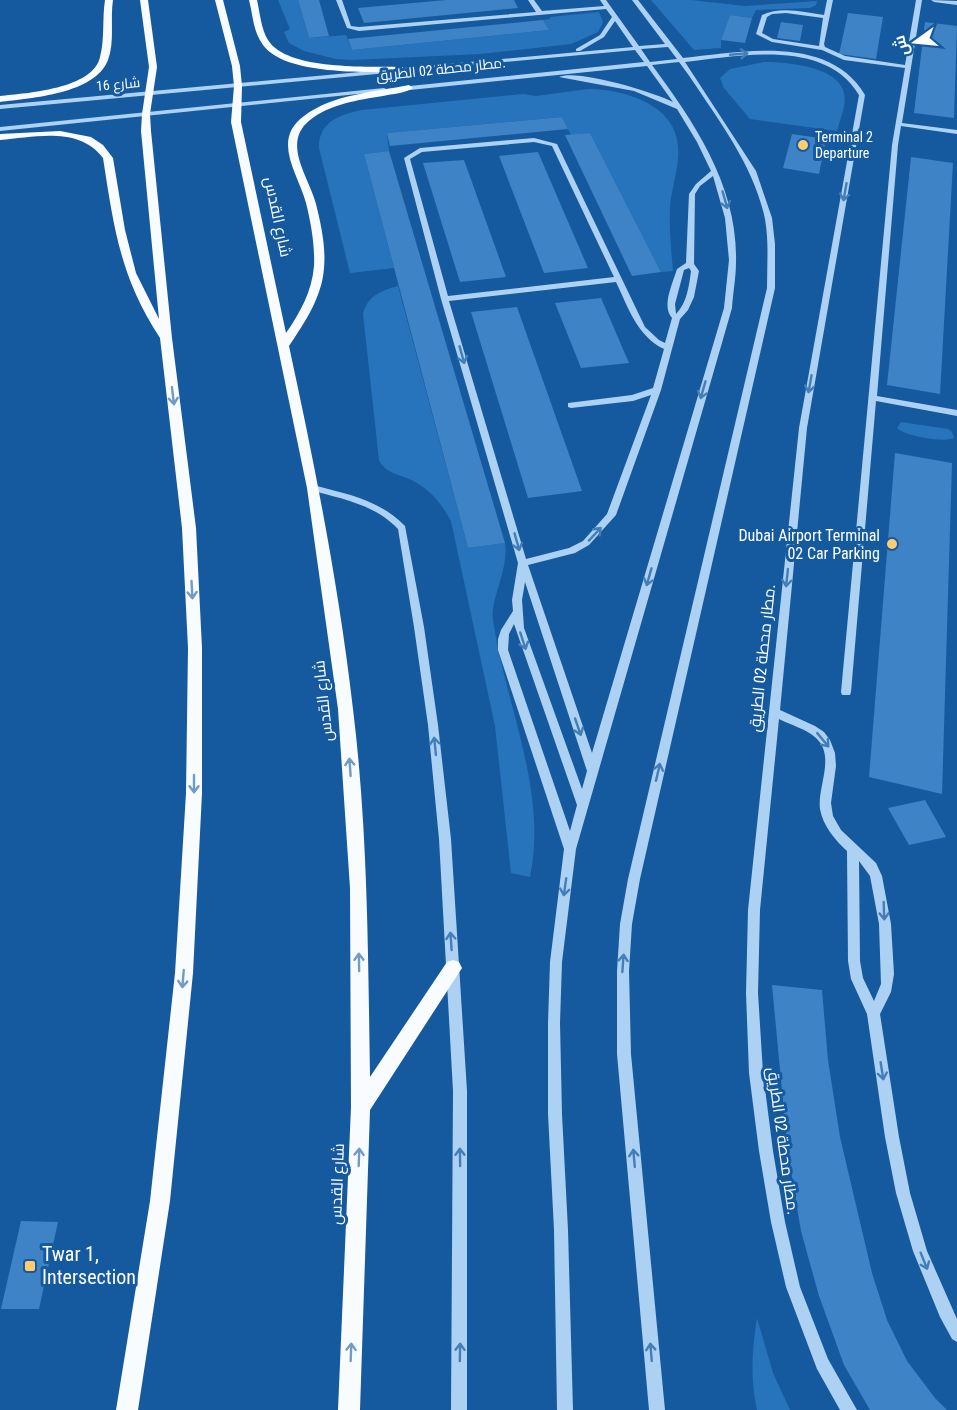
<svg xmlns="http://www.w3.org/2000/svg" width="957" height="1410" viewBox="0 0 957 1410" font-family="'Roboto Condensed',Cairo,sans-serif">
	<rect width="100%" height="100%" fill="#155a9e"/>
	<g fill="#2874bc">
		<path d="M 278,0 L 298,0 L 309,38 L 346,35 L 352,50 L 549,30 L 543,20 L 550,19 L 550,17 L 599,12 L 603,22 L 598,32 L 571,44 L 480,54 L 352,60 L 336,59 L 304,51 L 289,43 L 284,32 L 290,29 Z"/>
		<path d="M 651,0 L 691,0 L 745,6 L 817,1 L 816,5 L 810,8 L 756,10 L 752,18 L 730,15 L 721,40 L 721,48 L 694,50 Z"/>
		<path d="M 764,62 C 786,62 838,66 844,93 C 847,105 840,119 837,131 L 750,119 L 724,88 L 720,78 L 730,69 Z"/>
		<path d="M 588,89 C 621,89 675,103 678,146 C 680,165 672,186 670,206 C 669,227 671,249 673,271 L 661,272 L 590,133 L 571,135 L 562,117 L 387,133 L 389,151 L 364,154 L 394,268 L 350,273 L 319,148 C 318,122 341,114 362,110 L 523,94 L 536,96 Z"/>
		<path d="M 398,286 L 468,548 L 505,543 C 509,570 490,599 493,620 C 505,705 548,790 530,877 L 511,873 L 495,726 L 451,521 C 442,505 432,491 415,482 C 402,474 386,475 379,460 L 363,314 C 368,295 381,291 398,286 Z"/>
		<path d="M 901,422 L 948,429 L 952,432 L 954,438 C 944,443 905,436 897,428 Z"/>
		<path d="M 757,1318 L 773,1373 L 790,1410 L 757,1410 C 750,1378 752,1350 757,1318 Z"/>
	</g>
	<g fill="#3d83c5">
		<path d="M 298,0 L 319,0 L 329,36 L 309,38 Z"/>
		<path d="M 446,0 L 514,0 L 518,8 L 364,23 L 358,8 Z"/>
		<path d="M 848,13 L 883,17 L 876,59 L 839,54 Z"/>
		<path d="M 730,15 L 752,18 L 745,43 L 721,40 Z"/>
		<path d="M 543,20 L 549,30 L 352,50 L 348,39 Z"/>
		<path d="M 781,22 L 803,25 L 800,41 L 777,38 Z"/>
		<path d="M 925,22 L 957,26 L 954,118 L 914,113 Z"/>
		<path d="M 562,117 L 568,129 L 390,146 L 387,133 Z"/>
		<path d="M 590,133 L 661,272 L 632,276 L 565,135 Z"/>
		<path d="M 792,134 L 826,139 L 819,174 L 783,168 Z"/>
		<path d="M 389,151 L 505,543 L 468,548 L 364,154 Z"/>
		<path d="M 538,152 L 588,268 L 544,273 L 499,156 Z"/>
		<path d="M 911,157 L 953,163 L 940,394 L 887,385 Z"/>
		<path d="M 464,160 L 506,277 L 460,282 L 423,163 Z"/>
		<path d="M 601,298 L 629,363 L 581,368 L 555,303 Z"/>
		<path d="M 517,307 L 582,491 L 528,498 L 471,312 Z"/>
		<path d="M 895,453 L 952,463 L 942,794 L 869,777 Z"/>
		<path d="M 925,800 L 946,837 L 909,845 L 888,808 Z"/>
		<path d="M 772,985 L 822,990 L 828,1060 L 840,1137 L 872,1273 L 887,1320 L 907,1361 L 935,1398 L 947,1410 L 870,1410 L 844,1365 L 819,1296 L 801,1231 L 788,1154 Z"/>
		<path d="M 21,1221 L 58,1222 L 39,1309 L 1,1309 Z"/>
	</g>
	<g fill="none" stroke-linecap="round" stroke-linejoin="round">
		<g fill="#add1f3" fill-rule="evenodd">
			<path d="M 336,0 L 342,0 L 351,26 L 359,27 L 536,12 L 528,0 L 534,0 L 542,11 L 604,6 L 600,0 L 606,0 L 639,46 L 665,44 L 632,0 L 638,0 L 683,58 C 742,52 829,34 865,95 L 807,428 L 780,710 L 815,726 L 824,732 L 830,740 L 835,753 L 836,766 L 831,803 L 833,816 L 841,830 L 876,863 L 882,876 L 891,924 L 894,974 L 891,992 L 880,1014 L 899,1137 L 910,1193 L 927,1251 L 957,1319 L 957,1342 L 952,1339 L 940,1317 L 913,1251 L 896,1193 L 885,1137 L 867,1014 L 851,979 L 848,961 L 847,851 C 835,840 823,826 820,809 C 817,787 836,756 816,738 C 806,729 791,725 779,719 L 760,910 L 758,993 L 763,1073 L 773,1151 L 785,1222 L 800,1287 L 828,1359 L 857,1410 L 840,1410 L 817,1369 L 786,1287 L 771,1222 L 759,1151 L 749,1073 L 746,993 L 748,910 L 799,428 L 859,95 C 825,38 740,56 685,62 L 756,171 L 772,218 L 775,244 L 775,288 L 640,879 L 632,924 L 629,971 L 631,1054 L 665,1410 L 649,1410 L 617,1054 L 617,971 L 620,924 L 628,879 L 767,288 C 767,265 769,242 765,219 C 754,166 719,121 690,77 L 679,62 L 652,65 C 695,123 738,187 736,262 C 736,277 733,293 732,308 L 576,849 L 562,962 L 560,1023 L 562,1114 L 568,1230 L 573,1410 L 557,1410 L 554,1230 L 548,1114 L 548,1023 L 550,962 L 564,849 L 498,650 L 498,639 L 501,630 L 513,611 L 512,600 L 518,563 L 441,299 L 404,158 L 420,148 L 534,138 L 557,144 L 645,327 L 659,340 L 665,343 L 672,318 C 661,306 673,283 677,269 L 686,263 L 689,194 L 696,184 L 711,171 L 697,142 L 677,109 L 634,91 L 559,77 C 577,69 653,92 673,102 L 647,66 L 400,91 L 397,89 L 400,87 L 644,62 L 635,50 L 0,109 L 0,105 L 633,47 L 615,21 L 604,37 L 580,51 L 576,51 L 576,49 L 600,35 L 612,17 L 606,9 L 359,31 L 347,28 ZM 668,47 L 677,59 L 650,62 L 641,49 ZM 534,142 L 552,146 L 614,277 L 448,296 L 410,159 L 422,152 ZM 713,176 L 725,218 L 729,260 L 724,308 L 592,753 L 528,565 L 575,553 L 589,545 L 616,515 L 661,390 L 680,319 L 688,310 L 694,297 L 699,271 L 694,264 L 695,194 L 700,186 ZM 689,268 L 691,271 C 689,286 687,303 676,314 L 675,304 L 684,270 ZM 616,282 C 628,307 637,336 664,349 L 653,388 L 632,395 L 568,403 L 568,407 L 571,408 L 633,401 L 651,395 L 607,514 L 583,541 L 569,548 L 526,559 L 449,301 ZM 525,582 L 587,771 L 582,789 L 524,628 L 522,600 ZM 514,624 L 577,805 L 570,831 L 508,650 L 509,634 ZM 859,861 L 870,876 L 879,924 L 881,984 L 874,1001 L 863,978 L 860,961 Z"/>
			<path d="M 827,0 L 833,0 L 824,44 L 825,47 L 845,56 L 905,65 L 916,0 L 922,0 L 902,123 L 957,130 L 957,134 L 901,126 L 898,145 L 877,396 L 957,410 L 957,416 L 876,401 L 851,692 L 850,695 L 842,695 L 841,692 L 892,145 L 905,68 L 844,60 L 822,50 L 772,42 L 756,34 L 762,15 C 782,6 803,12 824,15 ZM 786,13 L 823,18 L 819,46 L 773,39 L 762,33 L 767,17 L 772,14 Z"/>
			<path d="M 931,0 L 957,1 L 957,5 L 934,2 Z"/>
			<path d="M 384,88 L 386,89 L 386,91 L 0,131 L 0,127 Z"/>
			<path d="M 313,485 C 347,494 380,500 405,526 L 424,627 L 438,725 L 451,839 L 467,1091 L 467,1410 L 451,1410 L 453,1091 L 439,839 L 428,725 L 414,627 L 398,529 C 374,504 342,499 310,490 L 310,486 Z"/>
		</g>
		<g fill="#f9fcff" fill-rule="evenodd">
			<path d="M 105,0 L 113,0 C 110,19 115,42 108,60 C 95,94 31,98 0,102 L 0,96 C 27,93 93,89 100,57 C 105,38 102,19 105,0 Z"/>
			<path d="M 140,0 L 148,0 L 157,67 L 150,114 L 151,131 L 172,338 L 196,528 L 202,648 L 202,793 L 193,973 L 170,1201 L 138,1410 L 116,1410 L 150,1201 L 175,973 L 186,793 L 188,648 L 182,528 L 160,338 C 120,277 114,228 103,158 C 79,126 35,137 0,140 L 0,134 L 60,131 L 91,137 L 103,145 L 113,158 L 125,230 L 136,273 L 159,319 L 141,131 L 142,114 L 149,67 Z"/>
			<path d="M 215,0 L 223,0 L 240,66 L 242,86 L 241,122 L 286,333 C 300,313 312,291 314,266 C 315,246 311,223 306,203 C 298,173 271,140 304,116 C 333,94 375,92 409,85 L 413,88 C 406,93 392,94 383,96 C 358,100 330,104 310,120 C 281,143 309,177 316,204 C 321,224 326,247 324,268 C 322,297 305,322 289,346 C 315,466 339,587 353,709 C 368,831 368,954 370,1077 L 447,962 L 453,960 L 459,962 L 462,968 L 370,1110 L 360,1410 L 338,1410 L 351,1107 L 350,888 L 338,709 L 307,488 L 231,122 L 234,86 L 232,66 Z"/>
			<path d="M 249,0 L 257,0 C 260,13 261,29 268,40 C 287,71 370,66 402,67 L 406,70 L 402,73 C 366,71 286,76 263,45 C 253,32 253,15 249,0 Z"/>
		</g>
	</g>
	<defs><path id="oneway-shaft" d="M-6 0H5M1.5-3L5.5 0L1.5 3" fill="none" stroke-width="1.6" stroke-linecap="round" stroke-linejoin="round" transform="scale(1.5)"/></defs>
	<g stroke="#437eb8">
		<use href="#oneway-shaft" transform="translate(739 54) rotate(-5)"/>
		<use href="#oneway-shaft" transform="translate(845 192) rotate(100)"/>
		<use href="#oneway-shaft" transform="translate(725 200) rotate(74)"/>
		<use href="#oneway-shaft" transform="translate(462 355) rotate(74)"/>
		<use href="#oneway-shaft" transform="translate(810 384) rotate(100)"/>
		<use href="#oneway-shaft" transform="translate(703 390) rotate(106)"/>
		<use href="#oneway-shaft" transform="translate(595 534) rotate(-47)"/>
		<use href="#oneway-shaft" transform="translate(517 542) rotate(74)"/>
		<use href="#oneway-shaft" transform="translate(649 577) rotate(106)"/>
		<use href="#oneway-shaft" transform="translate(787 578) rotate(96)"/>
		<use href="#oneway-shaft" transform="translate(523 641) rotate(72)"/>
		<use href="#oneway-shaft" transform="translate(578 727) rotate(71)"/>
		<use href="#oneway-shaft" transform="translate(823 740) rotate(50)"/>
		<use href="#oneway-shaft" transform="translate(435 746) rotate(-96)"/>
		<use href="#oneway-shaft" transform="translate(658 772) rotate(-77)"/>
		<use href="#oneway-shaft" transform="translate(565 887) rotate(98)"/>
		<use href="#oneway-shaft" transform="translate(884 911) rotate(88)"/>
		<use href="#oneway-shaft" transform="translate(451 941) rotate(-94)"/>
		<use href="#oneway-shaft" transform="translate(623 963) rotate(-86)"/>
		<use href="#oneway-shaft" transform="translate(882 1071) rotate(81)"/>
		<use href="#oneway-shaft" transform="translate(460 1157) rotate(-91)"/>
		<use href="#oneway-shaft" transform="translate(634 1158) rotate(-95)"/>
		<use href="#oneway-shaft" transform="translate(924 1261) rotate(68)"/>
		<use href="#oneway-shaft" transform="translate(460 1352) rotate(-89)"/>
		<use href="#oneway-shaft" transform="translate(651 1352) rotate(-95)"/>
	</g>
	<g stroke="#709bc5">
		<use href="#oneway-shaft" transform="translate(173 396) rotate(83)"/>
		<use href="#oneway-shaft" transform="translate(192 590) rotate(87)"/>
		<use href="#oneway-shaft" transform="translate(350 767) rotate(-94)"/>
		<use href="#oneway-shaft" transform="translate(194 784) rotate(90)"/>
		<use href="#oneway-shaft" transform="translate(359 962) rotate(-91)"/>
		<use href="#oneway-shaft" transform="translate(183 979) rotate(95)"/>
		<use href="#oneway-shaft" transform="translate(359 1157) rotate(-88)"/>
		<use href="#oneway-shaft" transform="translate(351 1352) rotate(-88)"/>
	</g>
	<g fill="#ffcc6f" stroke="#155a9e" stroke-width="2">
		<circle cx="803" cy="145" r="6"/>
		<circle cx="892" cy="544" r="6"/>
		<rect x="24" y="1260" width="12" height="12" rx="3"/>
	</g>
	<g text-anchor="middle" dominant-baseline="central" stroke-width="6" stroke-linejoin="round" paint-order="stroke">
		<g font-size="14" fill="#fff" stroke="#155a9e">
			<text transform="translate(441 69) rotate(-6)">مطار محطة 02 الطريق.</text>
			<text transform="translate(118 84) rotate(-5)">شارع 16</text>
		</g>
		<g font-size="14" fill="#fff" stroke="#155a9e" text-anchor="start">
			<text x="815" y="137">Terminal 2<tspan x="815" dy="16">Departure</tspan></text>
		</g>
		<g font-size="16" fill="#fff" stroke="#155a9e">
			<text transform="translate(278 217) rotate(78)">شارع القدس</text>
			<text transform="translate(762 658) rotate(-84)">مطار محطة 02 الطريق.</text>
			<text transform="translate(323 701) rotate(-96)">شارع القدس</text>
			<text transform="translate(783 1141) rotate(82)">مطار محطة 02 الطريق.</text>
			<text transform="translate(337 1184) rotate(-88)">شارع القدس</text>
		</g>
		<g font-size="16" fill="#fff" stroke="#155a9e" text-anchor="end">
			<text x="880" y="535">Dubai Airport Terminal<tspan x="880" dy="18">02 Car Parking</tspan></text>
		</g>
		<g font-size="20" fill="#fff" stroke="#155a9e" text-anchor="start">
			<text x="42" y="1254">Twar 1,<tspan x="42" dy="23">Intersection</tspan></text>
		</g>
	</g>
	<g transform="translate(915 42) rotate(255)" stroke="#155a9e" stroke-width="4.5" paint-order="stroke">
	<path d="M0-4.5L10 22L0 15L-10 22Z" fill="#ffffff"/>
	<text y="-9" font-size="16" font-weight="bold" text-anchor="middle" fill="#ffffff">ش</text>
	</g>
</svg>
